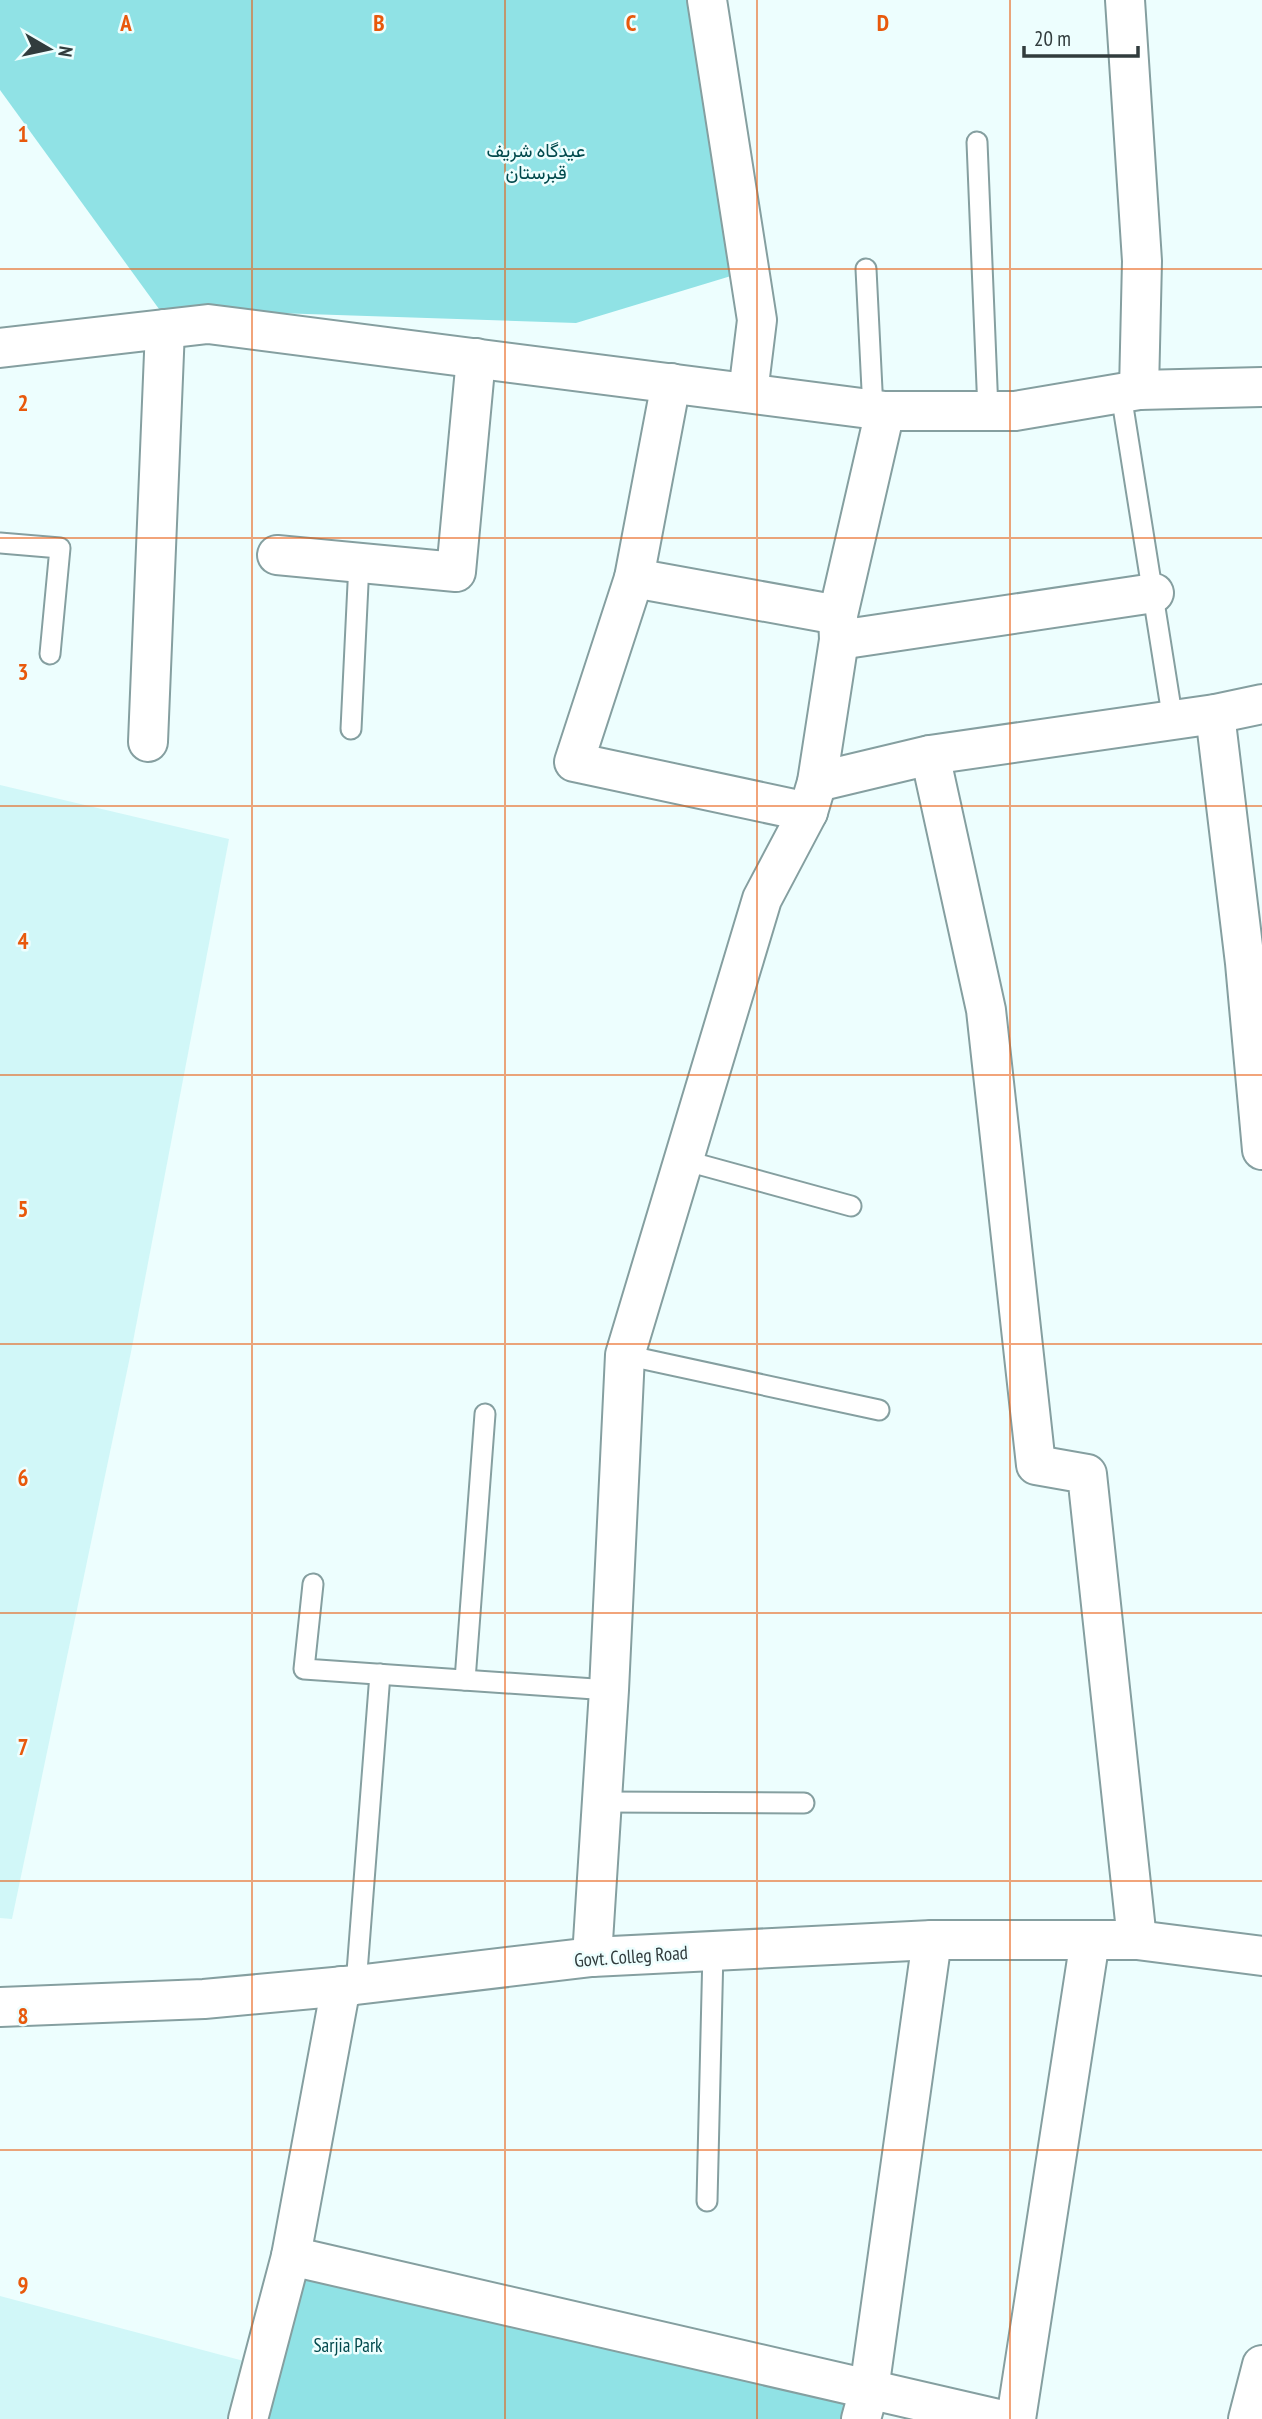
<svg xmlns="http://www.w3.org/2000/svg" width="1262" height="2419" viewBox="0 0 1262 2419" font-family="'PT Sans Narrow',Vazirmatn,sans-serif">
	<rect width="100%" height="100%" fill="#edfefe"/>
	<g fill="#d1f7f8">
		<path d="M 0,785 L 229,839 L 131,1352 L 12,1919 L 0,1918 Z"/>
		<path d="M 0,2296 L 263,2366 L 248,2419 L 0,2419 Z"/>
	</g>
	<g fill="#90e2e5">
		<path d="M 0,0 L 693,0 L 731,276 L 576,323 L 159,309 L 0,90 Z"/>
		<path d="M 291,2256 L 869,2390 L 861,2419 L 248,2419 Z"/>
	</g>
	<g fill="none" stroke-linecap="round" stroke-linejoin="round">
		<defs>
			<g id="service">
				<path d="M 977,142 L 988,411"/>
				<path d="M 866,269 L 873,410"/>
				<path d="M 1121,394 L 1173,721"/>
				<path d="M 0,543 L 60,548 L 50,654"/>
				<path d="M 351,729 L 359,563"/>
				<path d="M 683,1160 L 851,1206"/>
				<path d="M 625,1355 L 879,1410"/>
				<path d="M 313,1584 L 304,1669 L 609,1690"/>
				<path d="M 465,1680 L 485,1414"/>
				<path d="M 602,1802 L 804,1803"/>
				<path d="M 356,1985 L 380,1674"/>
				<path d="M 707,2201 L 713,1951"/>
			</g>
			<g id="minor">
				<path d="M 707,0 L 757,320 L 748,393"/>
				<path d="M 1125,0 L 1142,261 L 1139,390"/>
				<path d="M 0,348 L 208,324 L 885,411 L 1015,411 L 1139,390 L 1262,387"/>
				<path d="M 671,383 L 634,578 L 838,615"/>
				<path d="M 277,555 L 456,572 L 476,358"/>
				<path d="M 634,578 L 574,762 L 808,812"/>
				<path d="M 839,640 L 1154,593"/>
				<path d="M 1215,714 L 1245,963 L 1262,1150"/>
				<path d="M 148,742 L 165,329"/>
				<path d="M 930,755 L 986,1010 L 1036,1465 L 1087,1474 L 1137,1940"/>
				<path d="M 817,782 L 930,755 L 1215,714 L 1262,704"/>
				<path d="M 592,1957 L 609,1690 L 625,1355 L 762,899 L 808,812 L 817,782 L 839,640 L 838,615 L 885,411"/>
				<path d="M 291,2256 L 998,2419"/>
				<path d="M 248,2419 L 291,2256 L 341,1986"/>
				<path d="M 861,2419 L 869,2390 L 932,1940"/>
				<path d="M 1016,2419 L 1090,1940"/>
				<path d="M 1248,2419 L 1262,2365"/>
			</g>
			<path id="tertiary" d="M 0,2007 L 204,1999 L 356,1985 L 592,1957 L 932,1940 L 1137,1940 L 1262,1956"/>
		</defs>
		<use href="#service" stroke="#859fa0" stroke-width="23"/>
		<use href="#minor" stroke="#859fa0" stroke-width="42"/>
		<use href="#tertiary" stroke="#859fa0" stroke-width="42"/>
		<use href="#service" stroke="#fff" stroke-width="19"/>
		<use href="#minor" stroke="#fff" stroke-width="38"/>
		<use href="#tertiary" stroke="#fff" stroke-width="38"/>
	</g>
	<path fill="none" stroke="#e8590c" stroke-width="2" stroke-opacity="0.55" d="M 252,0 L 252,2419M 505,0 L 505,2419M 757,0 L 757,2419M 1010,0 L 1010,2419M 0,269 L 1262,269M 0,538 L 1262,538M 0,806 L 1262,806M 0,1075 L 1262,1075M 0,1344 L 1262,1344M 0,1613 L 1262,1613M 0,1881 L 1262,1881M 0,2150 L 1262,2150"/>
	<g text-anchor="middle" dominant-baseline="central" stroke-width="5" stroke-linejoin="round" paint-order="stroke">
		<g font-size="19" fill="#00494c" stroke="#edfefe">
			<text x="536" y="150">عیدگاہ شریف<tspan x="536" dy="22">قبرستان</tspan></text>
			<text x="348" y="2345">Sarjia Park</text>
		</g>
		<g font-size="19" fill="#313c3d" stroke="#edfefe">
			<text transform="translate(631 1956) rotate(-4)">Govt. Colleg Road</text>
		</g>
	</g>
	<g font-size="23" text-anchor="middle" font-weight="bold" fill="#e8590c" stroke="#edfefe" stroke-width="5" stroke-linejoin="round" paint-order="stroke">
		<text x="126" y="31">A</text>
		<text x="379" y="31">B</text>
		<text x="631" y="31">C</text>
		<text x="883" y="31">D</text>
		<text x="23" y="142">1</text>
		<text x="23" y="411">2</text>
		<text x="23" y="680">3</text>
		<text x="23" y="949">4</text>
		<text x="23" y="1217">5</text>
		<text x="23" y="1486">6</text>
		<text x="23" y="1755">7</text>
		<text x="23" y="2024">8</text>
		<text x="23" y="2293">9</text>
	</g>
	<g transform="translate(49 49) rotate(99)" stroke="#edfefe" stroke-width="5" paint-order="stroke">
	<path d="M0-5L12 26L0 18L-12 26Z" fill="#313c3d"/>
	<text y="-10" font-size="19" font-weight="bold" text-anchor="middle" fill="#313c3d">N</text>
	</g>
	<path d="M1024 46v10h114v-10" fill="none" stroke="#313c3d" stroke-width="3.5"/>
	<text x="1034" y="46" font-size="21" fill="#313c3d" stroke="#edfefe" stroke-width="5" paint-order="stroke">20 m</text>
</svg>
